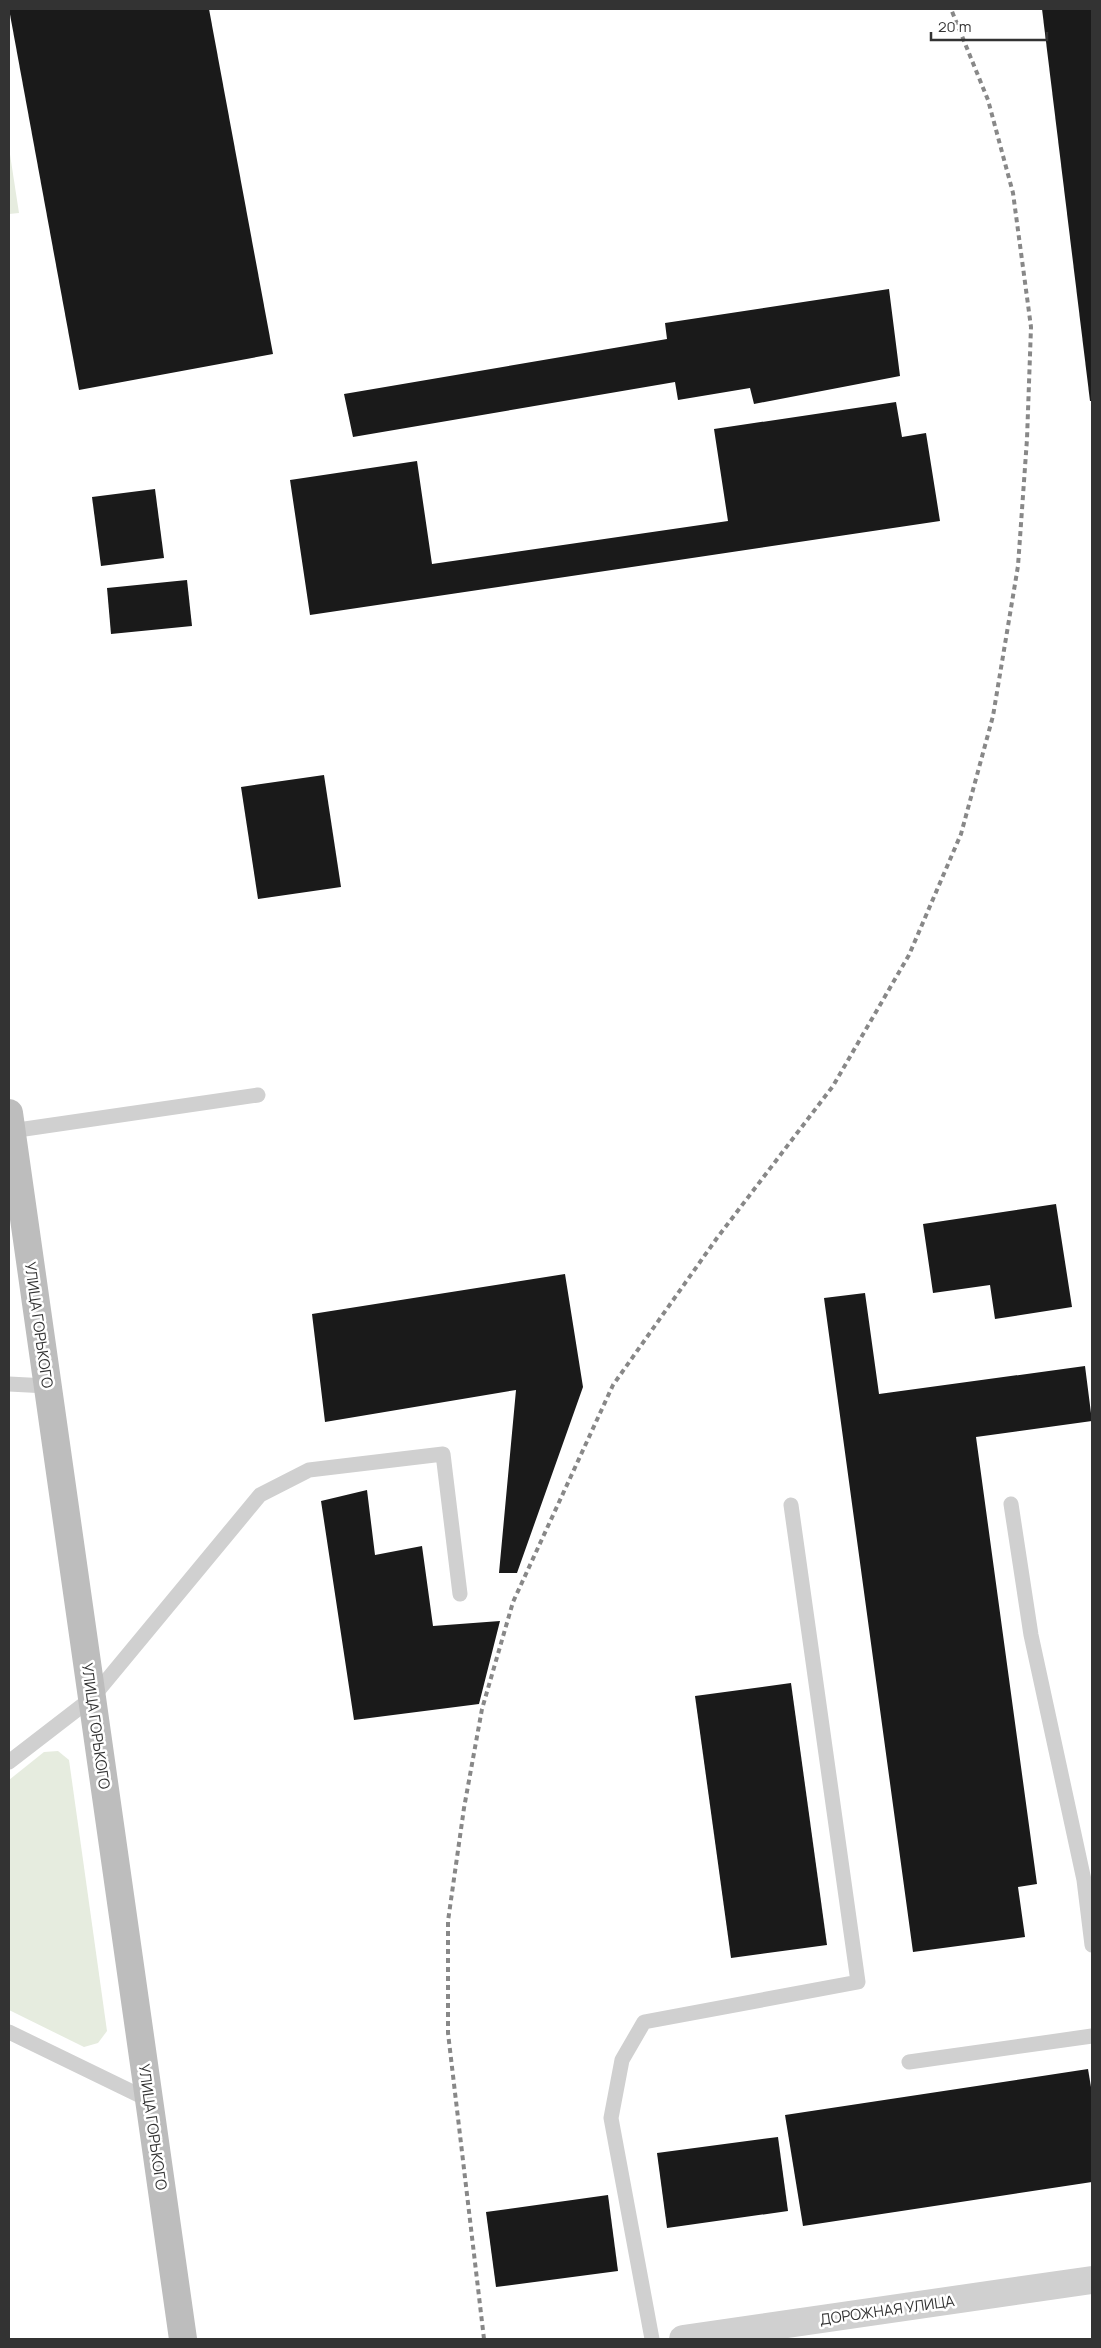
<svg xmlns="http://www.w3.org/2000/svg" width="1101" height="2348" viewBox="0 0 1101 2348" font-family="Manrope,sans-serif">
	<rect width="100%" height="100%" fill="#fff"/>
	<g fill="#e6ecdf">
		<path d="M 9,148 L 19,213 L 9,214 Z"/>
		<path d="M 58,1751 L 69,1760 L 107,2031 L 98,2043 L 84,2047 L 9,2010 L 9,1780 L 44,1752 Z"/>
	</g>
	<g fill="#1a1a1a">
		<path d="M 9,9 L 209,9 L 273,354 L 79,390 Z"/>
		<path d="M 1042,9 L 1092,9 L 1092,401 L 1090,401 Z"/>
		<path d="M 889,289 L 900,376 L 754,404 L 750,388 L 678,400 L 675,382 L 353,437 L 344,394 L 667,339 L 665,323 Z"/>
		<path d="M 896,402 L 902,437 L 926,433 L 940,521 L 310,615 L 290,480 L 417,461 L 432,564 L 728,521 L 714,429 Z"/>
		<path d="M 155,489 L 164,558 L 101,566 L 92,497 Z"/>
		<path d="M 187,580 L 192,626 L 111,634 L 107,588 Z"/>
		<path d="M 324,775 L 341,887 L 258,899 L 241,787 Z"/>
		<path d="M 1056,1204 L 1072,1307 L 995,1319 L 990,1285 L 933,1293 L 923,1224 Z"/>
		<path d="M 565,1274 L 583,1387 L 517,1573 L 499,1573 L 516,1390 L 325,1422 L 312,1314 Z"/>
		<path d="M 865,1293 L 879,1394 L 1085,1366 L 1092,1421 L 976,1437 L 1037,1884 L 1018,1887 L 1025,1937 L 913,1952 L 824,1298 Z"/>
		<path d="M 367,1490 L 375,1555 L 422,1546 L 433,1626 L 500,1621 L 479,1704 L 354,1720 L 321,1501 Z"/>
		<path d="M 791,1683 L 827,1945 L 731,1958 L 695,1696 Z"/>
		<path d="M 1088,2069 L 1092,2093 L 1092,2182 L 803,2226 L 785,2115 Z"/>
		<path d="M 778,2137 L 788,2211 L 667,2228 L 657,2153 Z"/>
		<path d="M 608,2195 L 618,2271 L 496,2287 L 486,2212 Z"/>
	</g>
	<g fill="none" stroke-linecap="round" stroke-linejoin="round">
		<g stroke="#d0d0d0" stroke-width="15">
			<path d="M 11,1131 L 258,1095"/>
			<path d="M 9,1384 L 47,1386"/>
			<path d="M 1011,1504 L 1031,1635 L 1084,1880 L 1092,1945"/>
			<path d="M 9,1762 L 92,1698 L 260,1495 L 309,1470 L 443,1454 L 460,1594"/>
			<path d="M 9,2032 L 149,2100"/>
			<path d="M 909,2062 L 1092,2036"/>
			<path d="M 652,2339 L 611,2118 L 622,2060 L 644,2022 L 858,1982 L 791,1505"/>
		</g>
		<path stroke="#d0d0d0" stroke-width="28" d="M 683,2339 L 1092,2280"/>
		<path stroke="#bdbdbd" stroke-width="28" d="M 9,1113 L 183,2339"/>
		<path stroke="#888" stroke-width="4" stroke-dasharray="5 4" stroke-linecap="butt" d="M 484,2339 L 448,2033 L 448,1921 L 464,1808 L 482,1709 L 513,1602 L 613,1385 L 717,1238 L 833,1086 L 909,955 L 961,834 L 993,716 L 1018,566 L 1027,439 L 1031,327 L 1013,193 L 988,100 L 951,9"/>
	</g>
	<g text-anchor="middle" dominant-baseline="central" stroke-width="5" stroke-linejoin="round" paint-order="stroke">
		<g font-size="15" fill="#333" stroke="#fff">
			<text transform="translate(39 1325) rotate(82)">УЛИЦА ГОРЬКОГО</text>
			<text transform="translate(96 1726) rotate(82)">УЛИЦА ГОРЬКОГО</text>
			<text transform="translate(153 2127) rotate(82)">УЛИЦА ГОРЬКОГО</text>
			<text transform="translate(887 2310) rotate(-8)">ДОРОЖНАЯ УЛИЦА</text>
		</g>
	</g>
	<rect width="1101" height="2348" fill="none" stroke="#333333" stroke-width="20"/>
	<path d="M931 32v8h116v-8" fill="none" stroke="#333333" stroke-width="2.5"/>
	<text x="938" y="32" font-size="15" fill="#333333" stroke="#ffffff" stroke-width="4" paint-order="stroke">20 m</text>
</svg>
